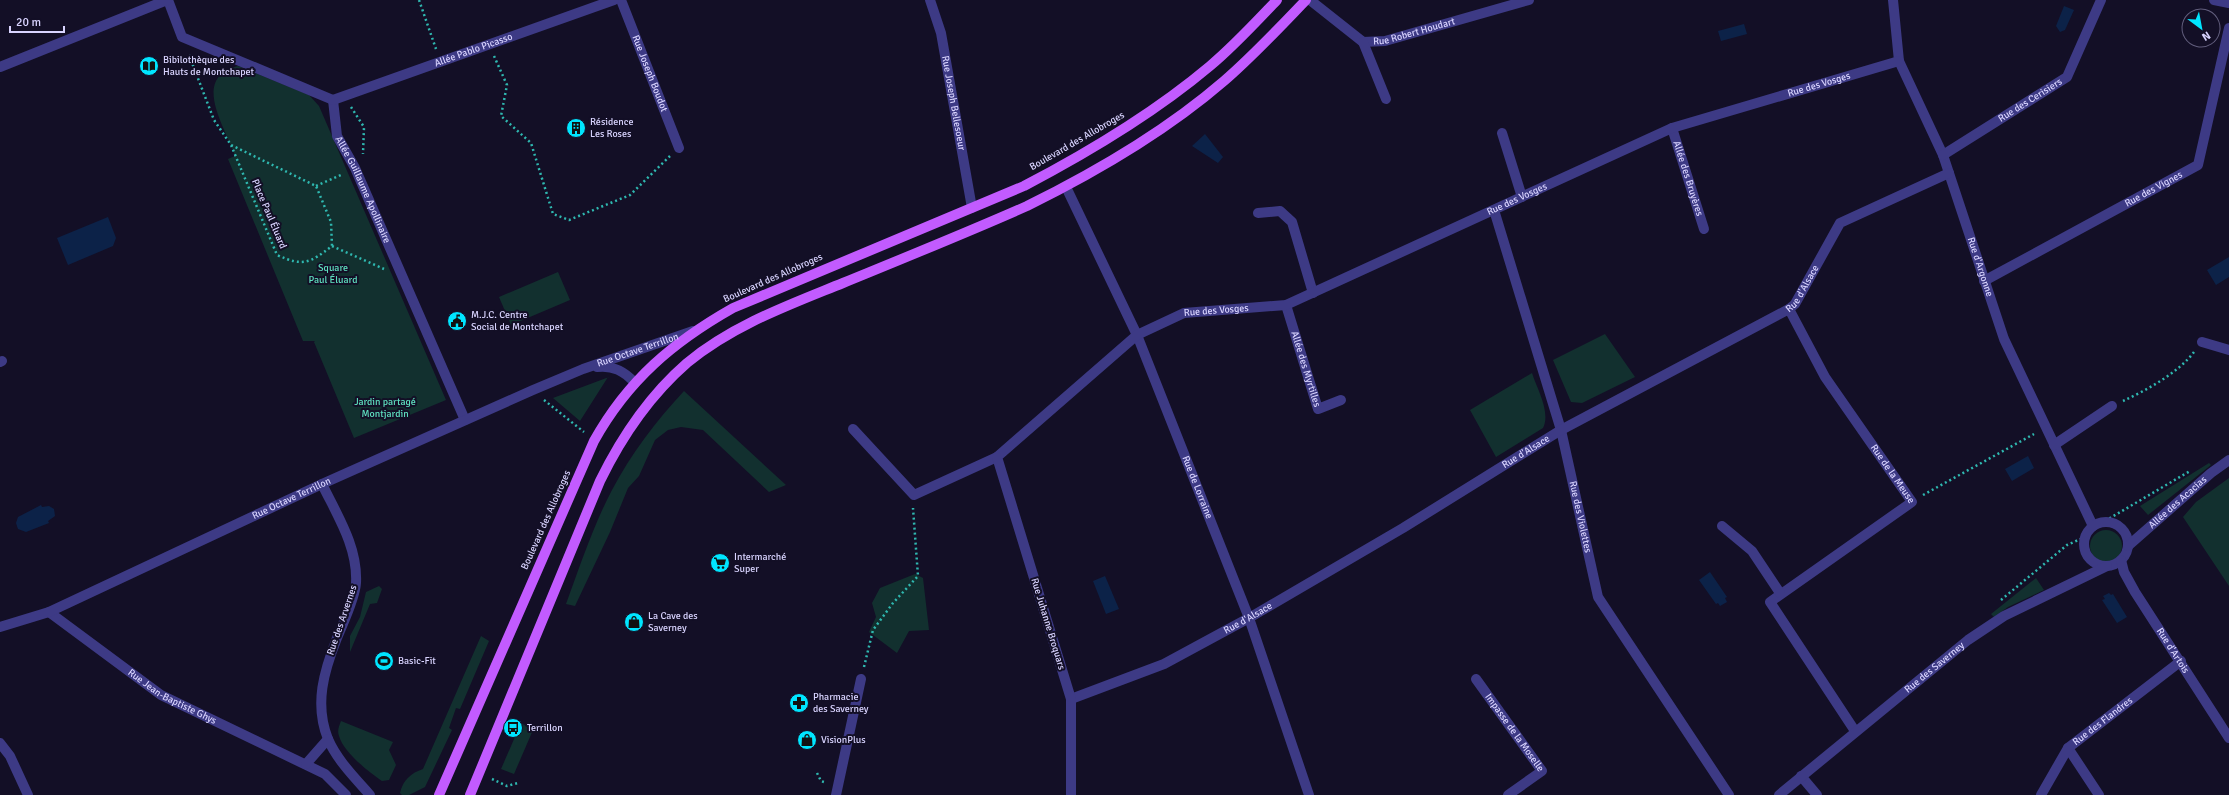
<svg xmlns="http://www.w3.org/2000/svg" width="2229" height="795" viewBox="0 0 2229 795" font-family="Signika,sans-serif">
	<rect width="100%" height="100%" fill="#130f26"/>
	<g fill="#12302f">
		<path d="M 238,66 L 309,95 L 319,106 L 446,400 L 354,438 L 314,342 L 315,341 L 303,341 L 228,159 L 235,156 C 226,128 190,78 238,66 Z"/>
		<path d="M 558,272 L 570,300 L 511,325 L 499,297 Z"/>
		<path d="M 1605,334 L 1635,377 L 1582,403 L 1571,402 L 1553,360 Z"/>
		<path d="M 1532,373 C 1537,389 1551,412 1543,428 L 1496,457 L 1470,410 Z"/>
		<path d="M 608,377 L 580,421 L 553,398 L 609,377 Z"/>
		<path d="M 684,391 L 786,485 L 769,492 L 703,430 L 681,427 L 668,430 L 655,440 L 639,476 L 628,488 L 610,532 L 575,606 L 566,604 C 580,566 593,526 612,490 C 631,454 656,421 684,391 Z"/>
		<path d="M 2209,463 L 2211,465 L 2148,515 L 2140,506 Z"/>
		<path d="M 2229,478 L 2229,586 L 2183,517 L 2196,502 Z"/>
		<circle cx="2106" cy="546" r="16"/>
		<path d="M 915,574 L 923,578 L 929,630 L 909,631 L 897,653 L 869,632 L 876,617 L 872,603 L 880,588 Z"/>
		<path d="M 2036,578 L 2044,590 L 2008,607 L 1994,617 L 1991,614 Z"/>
		<path d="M 379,586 L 382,589 L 377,603 L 370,604 L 350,652 L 350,636 L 360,617 L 366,592 Z"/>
		<path d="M 481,636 L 489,641 L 460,709 L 456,708 L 449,728 L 452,730 L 425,787 L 409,795 L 402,795 L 400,793 C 403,780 411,773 423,769 Z"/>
		<path d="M 341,721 L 393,742 L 389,750 L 396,765 L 389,780 L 382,781 C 369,772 344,753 339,736 C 337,731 339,726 341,721 Z"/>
		<path d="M 521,723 L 533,730 L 514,774 L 501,769 Z"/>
	</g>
	<g fill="#0c2248">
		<path d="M 2064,6 L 2074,10 L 2065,30 L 2060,32 L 2056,26 Z"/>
		<path d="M 1744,24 L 1747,34 L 1721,41 L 1718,31 Z"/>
		<path d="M 1205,134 L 1223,157 L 1218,163 L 1192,146 Z"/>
		<path d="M 108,217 L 116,238 L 113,246 L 68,265 L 57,238 Z"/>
		<path d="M 2229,257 L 2229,277 L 2216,285 L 2207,270 Z"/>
		<path d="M 2028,456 L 2034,468 L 2012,481 L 2005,469 Z"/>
		<path d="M 41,505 L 42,507 L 49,506 L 54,509 L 55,516 L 48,521 L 49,523 L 26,532 L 18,529 L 16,523 L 18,517 Z"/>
		<path d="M 1710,572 L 1727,597 L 1725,598 L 1727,602 L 1720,606 L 1718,603 L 1716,604 L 1699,580 Z"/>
		<path d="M 1105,576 L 1119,609 L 1106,614 L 1093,581 Z"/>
		<path d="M 2109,593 L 2111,595 L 2113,594 L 2127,617 L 2117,623 L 2102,600 L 2105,599 L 2103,596 Z"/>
	</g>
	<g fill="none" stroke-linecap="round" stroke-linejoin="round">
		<g stroke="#2fb8b0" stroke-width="2.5" stroke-dasharray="2 3" stroke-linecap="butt">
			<path d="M 419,0 L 436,49"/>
			<path d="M 189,55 L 214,120 L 231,145 L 277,255 C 303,267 310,263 332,246 L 331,222 L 316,186 L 231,145"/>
			<path d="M 494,56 L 507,85 L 501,116 L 531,143 L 553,214 L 569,220 L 630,195 L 670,156"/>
			<path d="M 351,107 L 364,127 L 363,154"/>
			<path d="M 316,186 L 343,174"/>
			<path d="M 332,246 L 384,269"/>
			<path d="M 544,400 L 584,432"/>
			<path d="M 2123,401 C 2147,390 2178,373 2194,352"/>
			<path d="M 1923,495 L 2034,434"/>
			<path d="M 2105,521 L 2190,471"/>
			<path d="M 2001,600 L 2067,545 L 2085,537"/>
			<path d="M 864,667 L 873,630 L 893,603 L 918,576 L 913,508"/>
			<path d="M 817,773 L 821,781 L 824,782"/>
			<path d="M 492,779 L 507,786 L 518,783"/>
		</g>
		<g stroke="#3d3a85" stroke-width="10">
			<path d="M 168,0 L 182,37 L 333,100"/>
			<path id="s1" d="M 621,0 L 679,148"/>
			<path id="s2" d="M 930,0 L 941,33 L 972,208"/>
			<path id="s3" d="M 1310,0 L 1363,42 L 1385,41 L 1529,0"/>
			<path id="s4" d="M 1893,0 L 1899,61 L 1943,155 L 2004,339 L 2093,526"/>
			<path d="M 2214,0 L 2229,3"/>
			<path d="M 1363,42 L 1386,99"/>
			<path d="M 0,67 L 167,0"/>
			<path id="s5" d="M 333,100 L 337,136 L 355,168 L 465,420"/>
			<path id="s6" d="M 333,100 L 614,0"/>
			<path id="s7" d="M 1672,128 L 1704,229"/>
			<path d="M 1502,133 L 1522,197"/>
			<path id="s8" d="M 1943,155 L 2067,77 L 2101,0"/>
			<path id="s9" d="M 1066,187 L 1137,335 L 1249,618 L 1309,795"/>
			<path id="s10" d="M 1494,210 L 1561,430 L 1598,597 L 1729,795"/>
			<path d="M 1258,213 L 1280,211 L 1292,222 L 1313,293"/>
			<path id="s11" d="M 1984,281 L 2198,165 L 2229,28"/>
			<path id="s12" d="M 1286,305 L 1318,409 L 1341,400"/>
			<path id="s13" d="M 1789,309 L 1825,377 L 1912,502 L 1770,602 L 1855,731"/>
			<path d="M 2202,342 L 2229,350"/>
			<path d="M 0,362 L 2,361"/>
			<path d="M 597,367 C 613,365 624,371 634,382"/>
			<path d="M 853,429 L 914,495 L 997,457"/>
			<path d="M 2054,445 L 2112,406"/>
			<path d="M 322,484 C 337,515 358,547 356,583 C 355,599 343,623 337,638 C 324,671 314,704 328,739 C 337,760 355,778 370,795"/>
			<circle cx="2106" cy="544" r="22"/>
			<path d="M 1722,526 L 1752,551 L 1780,593"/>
			<path id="s14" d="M 2128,546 L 2211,473 L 2229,460"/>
			<path id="s15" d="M 2121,560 L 2124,572 L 2135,592 L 2229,738"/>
			<path id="s16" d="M 49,612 L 161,695 L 325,774 L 346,795"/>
			<path id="s17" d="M 0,627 L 49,612 L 322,484 L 533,390 L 583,369 L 693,331"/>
			<path id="s18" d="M 1476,679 L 1542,771 L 1508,795"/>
			<path id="s19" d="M 1071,699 L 1164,664 L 1249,618 L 1403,528 L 1561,430 L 1789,309 L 1795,304 L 1840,223 L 1949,173"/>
			<path d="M 0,743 L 10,756 L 28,795"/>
			<path d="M 2068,748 L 2099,795"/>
			<path d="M 306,764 L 328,739"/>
			<path d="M 1801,776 L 1817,795"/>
			<path d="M 836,795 L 861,679"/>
			<path id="s20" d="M 1071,795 L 1071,699 L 997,457 L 1137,335 L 1184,313 L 1286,305 L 1672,128 L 1899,61"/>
			<path id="s21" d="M 1779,795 L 1968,640 L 2004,616 L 2107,566"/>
			<path id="s22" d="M 2041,795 L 2068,748 L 2181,661"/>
		</g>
		<g stroke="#c25bff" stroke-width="10">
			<path d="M 439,795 L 594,441 C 628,380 673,342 733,308 L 1024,186 C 1089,152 1153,114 1210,66 C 1234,46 1255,23 1277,0"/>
			<path d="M 470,795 L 600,481 C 622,436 649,396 687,363 C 733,325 789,305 843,283 C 904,258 966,233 1027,206 C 1096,172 1165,132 1224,81 C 1253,56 1279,28 1306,0"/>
		</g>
	</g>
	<defs>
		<symbol id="library-disc" viewBox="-11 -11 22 22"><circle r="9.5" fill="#00e5ff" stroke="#130f26"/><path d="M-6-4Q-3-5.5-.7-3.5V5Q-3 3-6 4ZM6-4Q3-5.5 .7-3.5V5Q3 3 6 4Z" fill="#111"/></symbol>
		<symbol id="building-disc" viewBox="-11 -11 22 22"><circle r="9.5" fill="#00e5ff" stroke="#130f26"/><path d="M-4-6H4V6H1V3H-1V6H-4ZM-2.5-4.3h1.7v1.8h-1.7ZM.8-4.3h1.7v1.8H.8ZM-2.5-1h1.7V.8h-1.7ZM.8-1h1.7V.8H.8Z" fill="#111"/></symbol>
		<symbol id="civic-disc" viewBox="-11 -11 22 22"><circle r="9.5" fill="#00e5ff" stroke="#130f26"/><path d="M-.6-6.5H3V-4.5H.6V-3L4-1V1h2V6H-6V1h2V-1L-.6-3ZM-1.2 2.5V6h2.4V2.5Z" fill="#111"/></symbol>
		<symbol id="supermarket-disc" viewBox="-11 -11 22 22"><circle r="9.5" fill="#00e5ff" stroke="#130f26"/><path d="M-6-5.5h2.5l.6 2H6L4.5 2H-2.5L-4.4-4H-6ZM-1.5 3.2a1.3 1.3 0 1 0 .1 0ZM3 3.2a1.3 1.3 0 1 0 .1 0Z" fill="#111"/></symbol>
		<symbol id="shop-disc" viewBox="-11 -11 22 22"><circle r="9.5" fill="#00e5ff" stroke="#130f26"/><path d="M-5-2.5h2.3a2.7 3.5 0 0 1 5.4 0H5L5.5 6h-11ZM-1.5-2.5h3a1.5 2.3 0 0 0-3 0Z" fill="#111"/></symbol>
		<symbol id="stadium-disc" viewBox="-11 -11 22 22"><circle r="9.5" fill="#00e5ff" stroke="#130f26"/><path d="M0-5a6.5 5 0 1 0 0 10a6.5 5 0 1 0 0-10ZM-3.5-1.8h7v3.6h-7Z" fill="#111"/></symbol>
		<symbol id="pharmacy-disc" viewBox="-11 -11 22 22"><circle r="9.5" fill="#00e5ff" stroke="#130f26"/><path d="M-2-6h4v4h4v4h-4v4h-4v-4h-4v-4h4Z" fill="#111"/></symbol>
		<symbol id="bus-disc" viewBox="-11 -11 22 22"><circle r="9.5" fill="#00e5ff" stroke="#130f26"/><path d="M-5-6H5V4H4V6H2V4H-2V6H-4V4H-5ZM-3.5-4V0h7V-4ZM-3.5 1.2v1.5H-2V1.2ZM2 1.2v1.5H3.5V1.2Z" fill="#111"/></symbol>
	</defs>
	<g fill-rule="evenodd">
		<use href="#library-disc" x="138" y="55" width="22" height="22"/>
		<use href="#building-disc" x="565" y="117" width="22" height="22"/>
		<use href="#civic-disc" x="446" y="310" width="22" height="22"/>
		<use href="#supermarket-disc" x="709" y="552" width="22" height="22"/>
		<use href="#shop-disc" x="623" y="611" width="22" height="22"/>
		<use href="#stadium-disc" x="373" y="650" width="22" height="22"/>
		<use href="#pharmacy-disc" x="788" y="692" width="22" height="22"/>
		<use href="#bus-disc" x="502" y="717" width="22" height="22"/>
		<use href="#shop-disc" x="796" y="729" width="22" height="22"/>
	</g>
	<g text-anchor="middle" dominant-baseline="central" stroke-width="4" stroke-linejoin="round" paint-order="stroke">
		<g font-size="10" fill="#d9d4ff" stroke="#130f26">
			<text stroke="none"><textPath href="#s3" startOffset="120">Rue Robert Houdart</textPath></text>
			<text stroke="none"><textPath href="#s6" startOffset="149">Allée Pablo Picasso</textPath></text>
			<text stroke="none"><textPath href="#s1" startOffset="79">Rue Joseph Boudot</textPath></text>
			<text stroke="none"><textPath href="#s20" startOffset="1267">Rue des Vosges</textPath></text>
			<text stroke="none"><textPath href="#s8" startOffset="103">Rue des Cerisiers</textPath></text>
			<text stroke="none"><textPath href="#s2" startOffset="106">Rue Joseph Bellesoeur</textPath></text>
			<text transform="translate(1077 141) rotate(-30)">Boulevard des Allobroges</text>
			<text stroke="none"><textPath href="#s7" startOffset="53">Allée des Bruyères</textPath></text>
			<text stroke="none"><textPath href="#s5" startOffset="96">Allée Guillaume Apollinaire</textPath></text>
			<text stroke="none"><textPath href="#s11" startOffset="193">Rue des Vignes</textPath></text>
			<text stroke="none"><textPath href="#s20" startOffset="943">Rue des Vosges</textPath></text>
			<text transform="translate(269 214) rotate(67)">Place Paul Éluard</text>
			<text stroke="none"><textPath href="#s4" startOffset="283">Rue d'Argonne</textPath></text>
			<text transform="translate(773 278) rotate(-24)">Boulevard des Allobroges</text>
			<text stroke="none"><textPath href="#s19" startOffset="843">Rue d'Alsace</textPath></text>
			<text stroke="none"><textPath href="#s20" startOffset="619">Rue des Vosges</textPath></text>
			<text stroke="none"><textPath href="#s17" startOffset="696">Rue Octave Terrillon</textPath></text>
			<text stroke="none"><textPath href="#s12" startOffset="67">Allée des Myrtilles</textPath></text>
			<text stroke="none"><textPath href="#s19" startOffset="519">Rue d'Alsace</textPath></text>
			<text stroke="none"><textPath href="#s13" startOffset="195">Rue de la Meuse</textPath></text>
			<text stroke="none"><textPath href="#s9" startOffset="328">Rue de Lorraine</textPath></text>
			<text stroke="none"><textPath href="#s17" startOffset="319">Rue Octave Terrillon</textPath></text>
			<text stroke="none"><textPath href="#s14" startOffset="66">Allée des Acacias</textPath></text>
			<text stroke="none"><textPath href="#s10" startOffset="319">Rue des Violettes</textPath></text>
			<text transform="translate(546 520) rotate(-66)">Boulevard des Allobroges</text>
			<text stroke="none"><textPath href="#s19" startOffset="195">Rue d'Alsace</textPath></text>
			<text transform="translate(342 620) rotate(-71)">Rue des Arvernes</text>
			<text transform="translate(1048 624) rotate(73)">Rue Juhanne Broquars</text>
			<text stroke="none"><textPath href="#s15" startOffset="105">Rue d'Artois</textPath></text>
			<text stroke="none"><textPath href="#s21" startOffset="201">Rue des Saverney</textPath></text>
			<text stroke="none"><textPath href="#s16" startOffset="150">Rue Jean-Baptiste Ghys</textPath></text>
			<text stroke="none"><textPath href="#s22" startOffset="98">Rue des Flandres</textPath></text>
			<text stroke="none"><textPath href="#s18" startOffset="66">Impasse de la Moselle</textPath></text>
		</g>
		<g font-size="10" fill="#d9d4ff" stroke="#130f26" text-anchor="start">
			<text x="163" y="60">Bibilothèque des<tspan x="163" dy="12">Hauts de Montchapet</tspan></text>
			<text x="590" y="122">Résidence<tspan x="590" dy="12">Les Roses</tspan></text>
			<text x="471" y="315">M.J.C. Centre<tspan x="471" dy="12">Social de Montchapet</tspan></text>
			<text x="734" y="557">Intermarché<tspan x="734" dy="12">Super</tspan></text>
			<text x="648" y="616">La Cave des<tspan x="648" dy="12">Saverney</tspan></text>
			<text x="398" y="661">Basic-Fit</text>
			<text x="813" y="697">Pharmacie<tspan x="813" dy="12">des Saverney</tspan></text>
			<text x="527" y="728">Terrillon</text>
			<text x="821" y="740">VisionPlus</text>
		</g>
		<g font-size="10" fill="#5fe0c0" stroke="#130f26">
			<text x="333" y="268">Square<tspan x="333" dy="12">Paul Éluard</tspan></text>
			<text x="385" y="402">Jardin partagé<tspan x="385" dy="12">Montjardin</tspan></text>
		</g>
	</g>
	<g transform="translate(2201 28) rotate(148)"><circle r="19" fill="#130f26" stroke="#625e7d"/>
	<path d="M0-3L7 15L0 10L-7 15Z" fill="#00e5ff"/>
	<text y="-6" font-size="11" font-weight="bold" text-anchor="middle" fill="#d9d4ff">N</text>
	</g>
	<path d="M10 26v6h54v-6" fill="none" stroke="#d9d4ff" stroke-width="2"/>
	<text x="16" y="26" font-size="12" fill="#d9d4ff" stroke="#130f26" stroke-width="3" paint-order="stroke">20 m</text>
</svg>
